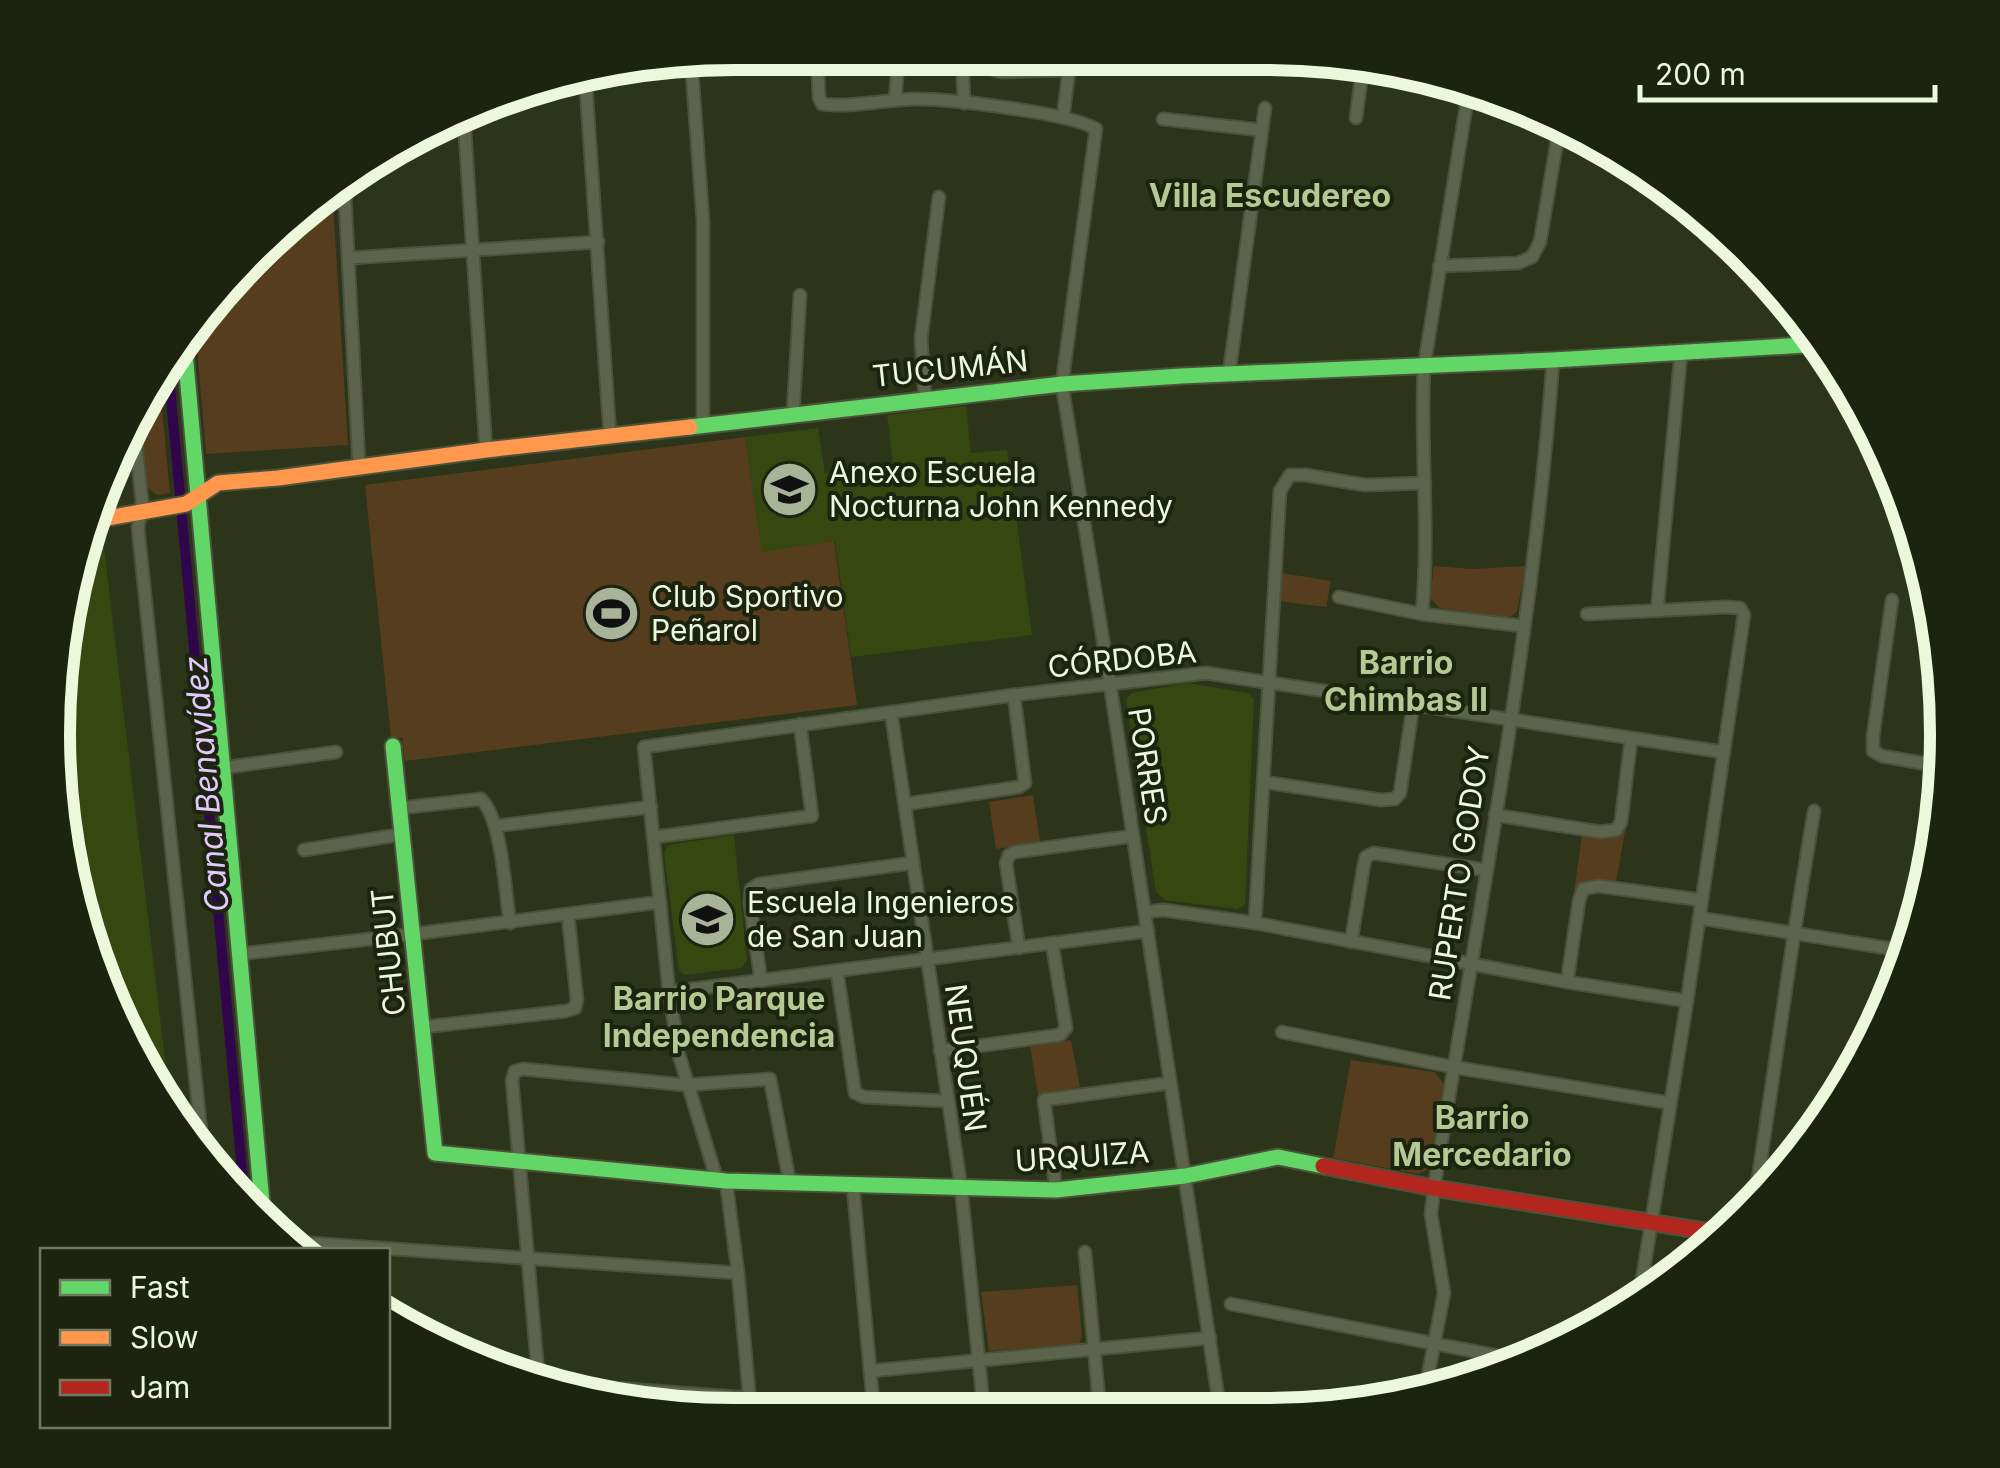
<svg xmlns="http://www.w3.org/2000/svg" width="2000" height="1468" viewBox="0 0 2000 1468" font-family="Inter,sans-serif">
	<rect width="100%" height="100%" fill="#2c3519"/>
	<g fill="#364710">
		<path d="M 966,406 L 971,453 L 1007,450 L 1032,635 L 851,657 L 835,541 L 762,553 L 745,437 L 818,428 L 825,473 L 893,463 L 887,415 Z"/>
		<path d="M 88,547 L 104,548 L 171,1110 L 104,994 L 58,822 L 58,644 Z"/>
		<path d="M 1188,683 L 1248,693 L 1254,699 L 1245,904 L 1237,909 L 1165,900 L 1156,892 L 1126,700 L 1131,693 Z"/>
		<path d="M 734,835 L 747,961 L 741,968 L 685,975 L 679,971 L 664,852 L 668,845 Z"/>
	</g>
	<g fill="#563d1d">
		<path d="M 332,188 L 348,445 L 206,454 L 195,325 L 221,285 Z"/>
		<path d="M 159,378 L 170,493 L 157,495 L 147,487 L 139,409 Z"/>
		<path d="M 745,437 L 762,552 L 834,541 L 857,705 L 405,761 L 402,738 L 391,738 L 365,485 Z"/>
		<path d="M 1434,566 L 1473,569 L 1526,566 L 1517,611 L 1509,618 L 1440,608 L 1430,598 Z"/>
		<path d="M 1282,573 L 1331,581 L 1326,607 L 1279,601 Z"/>
		<path d="M 1033,795 L 1040,842 L 996,849 L 989,802 Z"/>
		<path d="M 1623,826 L 1626,826 L 1616,882 L 1586,881 L 1574,892 L 1582,836 C 1600,837 1611,842 1623,826 Z"/>
		<path d="M 1071,1040 L 1080,1087 L 1038,1095 L 1030,1047 Z"/>
		<path d="M 1351,1060 L 1434,1072 L 1444,1084 L 1429,1169 L 1418,1174 L 1333,1158 Z"/>
		<path d="M 1077,1285 L 1082,1337 L 1079,1344 L 989,1351 L 981,1292 Z"/>
	</g>
	<g fill="none" stroke-linecap="round" stroke-linejoin="round">
		<path stroke="#31054b" stroke-width="10" d="M 168,365 L 245,1204"/>
		<defs>
			<g id="street">
				<path d="M 817,53 L 819,97 L 822,104 C 853,108 886,99 917,99 C 950,99 1071,113 1096,129 L 1062,384 L 1110,684 L 1220,1410"/>
				<path d="M 962,53 L 964,103"/>
				<path d="M 986,53 C 987,66 988,70 1002,72 L 1069,70"/>
				<path d="M 691,58 L 703,221 L 703,426"/>
				<path d="M 598,70 L 817,53"/>
				<path d="M 585,72 L 610,436"/>
				<path d="M 895,100 L 898,64 L 903,53"/>
				<path d="M 464,118 L 486,450"/>
				<path d="M 1063,118 L 1071,53"/>
				<path d="M 1356,118 L 1363,65"/>
				<path d="M 1163,119 L 1261,130"/>
				<path d="M 344,178 L 359,466"/>
				<path d="M 349,258 L 598,242"/>
				<path d="M 1439,266 L 1518,263 L 1532,257 L 1540,242 L 1559,129"/>
				<path d="M 1809,344 L 1812,327"/>
				<path d="M 1229,374 L 1265,108"/>
				<path d="M 925,398 L 921,339 L 939,197"/>
				<path d="M 793,415 L 800,295"/>
				<path d="M 133,417 L 142,501 L 138,528 L 204,1161"/>
				<path d="M 1339,597 L 1422,614 L 1523,626"/>
				<path d="M 1892,600 L 1873,736 L 1873,751 L 1882,756 L 1944,767"/>
				<path d="M 1657,611 L 1681,352"/>
				<path d="M 1422,614 C 1430,531 1420,449 1424,367 L 1469,88"/>
				<path d="M 1587,614 L 1726,607 L 1740,608 L 1744,615 L 1687,1001 L 1639,1299"/>
				<path d="M 891,712 L 961,1187 L 984,1412"/>
				<path d="M 222,768 L 336,752"/>
				<path d="M 1264,782 L 1381,800 L 1395,799 L 1400,793 L 1413,706"/>
				<path d="M 906,804 L 1019,787 L 1025,783 L 1014,695"/>
				<path d="M 400,808 L 481,799 C 502,819 505,892 510,923"/>
				<path d="M 1495,815 L 1600,832 L 1616,830 L 1621,822 L 1631,739"/>
				<path d="M 496,826 L 651,807"/>
				<path d="M 655,837 L 812,816 L 800,724"/>
				<path d="M 304,850 L 404,834"/>
				<path d="M 1145,912 L 1163,910 L 1255,923 L 1567,982 L 1687,1001"/>
				<path d="M 1699,918 L 1912,952"/>
				<path d="M 1255,923 L 1280,491 L 1290,475 L 1305,475 L 1365,485 L 1425,483"/>
				<path d="M 1351,942 L 1364,864 L 1366,857 L 1373,853 L 1486,870"/>
				<path d="M 1019,948 L 1006,863 L 1009,855 L 1015,852 L 1133,836"/>
				<path d="M 239,954 L 414,934 L 660,902"/>
				<path d="M 837,971 L 855,1093 L 864,1097 L 946,1101"/>
				<path d="M 761,981 L 750,903 L 751,889 L 759,884 L 912,863"/>
				<path d="M 1567,982 L 1579,901 L 1583,889 L 1598,886 L 1701,900"/>
				<path d="M 669,992 L 1148,931"/>
				<path d="M 424,1027 L 566,1011 L 575,1008 L 577,1000 L 568,915"/>
				<path d="M 1282,1032 L 1453,1067 L 1669,1103"/>
				<path d="M 940,1051 L 1060,1035 L 1066,1028 L 1052,943"/>
				<path d="M 717,1180 L 679,1055 L 669,992 L 644,747 L 1014,695 L 1206,673 L 1723,752"/>
				<path d="M 726,1181 L 738,1273 L 751,1414"/>
				<path d="M 853,1186 L 874,1413"/>
				<path d="M 1056,1190 L 1044,1100 L 1170,1083"/>
				<path d="M 1754,1206 L 1794,934 L 1814,811"/>
				<path d="M 279,1241 L 738,1273"/>
				<path d="M 1085,1252 L 1100,1411"/>
				<path d="M 1231,1304 L 1529,1362"/>
				<path d="M 870,1371 L 1210,1338"/>
				<path d="M 533,1382 L 749,1398"/>
				<path d="M 539,1384 L 512,1080 L 515,1071 L 523,1069 L 685,1085 L 770,1079 L 790,1184"/>
				<path d="M 1425,1391 L 1444,1293 L 1431,1214 L 1434,1188 C 1478,913 1533,638 1553,360"/>
			</g>
			<g id="fast">
				<path d="M 184,341 L 264,1225"/>
				<path d="M 690,427 L 1062,384 L 1181,376 L 1553,360 L 1822,344"/>
				<path d="M 393,746 L 435,1153 L 726,1181 L 1056,1190 L 1185,1176 L 1278,1157 L 1323,1166"/>
			</g>
			<path id="slow" d="M 96,520 L 186,504 L 218,483 L 278,478 L 486,450 L 690,427"/>
			<path id="jam" d="M 1323,1166 L 1434,1188 L 1724,1234"/>
		</defs>
		<use href="#street" stroke="#4a523b" stroke-width="15"/>
		<use href="#fast" stroke="#4a523b" stroke-width="19"/>
		<use href="#slow" stroke="#4a523b" stroke-width="19"/>
		<use href="#jam" stroke="#4a523b" stroke-width="19"/>
		<use href="#street" stroke="#5c644c" stroke-width="11"/>
		<use href="#fast" stroke="#63d668" stroke-width="15"/>
		<use href="#slow" stroke="#ff974d" stroke-width="15"/>
		<use href="#jam" stroke="#b3261e" stroke-width="15"/>
	</g>
	<defs>
		<symbol id="school-disc" viewBox="-11 -11 22 22"><circle r="9.5" fill="#a9b398" stroke="#1c240f"/><path d="M0-5L7-2L0 1L-7-2ZM-4 1L0 2.5L4 1V4Q0 6-4 4Z" fill="#111"/></symbol>
		<symbol id="stadium-disc" viewBox="-11 -11 22 22"><circle r="9.5" fill="#a9b398" stroke="#1c240f"/><path d="M0-5a6.5 5 0 1 0 0 10a6.5 5 0 1 0 0-10ZM-3.5-1.8h7v3.6h-7Z" fill="#111"/></symbol>
	</defs>
	<g fill-rule="evenodd">
		<use href="#school-disc" x="758" y="458" width="63" height="63"/>
		<use href="#stadium-disc" x="580" y="582" width="63" height="63"/>
		<use href="#school-disc" x="676" y="888" width="63" height="63"/>
	</g>
	<g text-anchor="middle" dominant-baseline="central" stroke-width="8" stroke-linejoin="round" paint-order="stroke">
		<g font-size="30" fill="#ecf7dc" stroke="#1c240f">
			<text transform="translate(950 368) rotate(-6)">TUCUMÁN</text>
			<text transform="translate(1122 659) rotate(-6)">CÓRDOBA</text>
			<text transform="translate(1148 766) rotate(81)">PORRES</text>
			<text transform="translate(1459 873) rotate(-81)">RUPERTO GODOY</text>
			<text transform="translate(388 952) rotate(-96)">CHUBUT</text>
			<text transform="translate(966 1058) rotate(82)">NEUQUÉN</text>
			<text transform="translate(1082 1156) rotate(-4)">URQUIZA</text>
		</g>
		<g font-size="30" fill="#ecf7dc" stroke="#1c240f" text-anchor="start">
			<text x="829" y="472">Anexo Escuela<tspan x="829" dy="34">Nocturna John Kennedy</tspan></text>
			<text x="651" y="596">Club Sportivo<tspan x="651" dy="34">Peñarol</tspan></text>
			<text x="747" y="902">Escuela Ingenieros<tspan x="747" dy="34">de San Juan</tspan></text>
		</g>
		<g font-size="32" font-weight="bold" fill="#b4c994" stroke="#1c240f">
			<text x="1270" y="195">Villa Escudereo</text>
			<text x="1406" y="662">Barrio<tspan x="1406" dy="37">Chimbas II</tspan></text>
			<text x="719" y="998">Barrio Parque<tspan x="719" dy="37">Independencia</tspan></text>
			<text x="1482" y="1117">Barrio<tspan x="1482" dy="37">Mercedario</tspan></text>
		</g>
		<g font-size="32" font-style="italic" fill="#e2caff" stroke="#1c240f">
			<text transform="translate(206 784) rotate(-95)">Canal Benavídez</text>
		</g>
	</g>
	<path d="M0 0H2000V1468H0ZM734 70H1266A664 664 0 0 1 1930 734V734A664 664 0 0 1 1266 1398H734A664 664 0 0 1 70 734V734A664 664 0 0 1 734 70Z" fill="#1c240f" fill-rule="evenodd"/>
	<path fill="none" stroke="#ecf7dc" stroke-width="12" d="M734 70H1266A664 664 0 0 1 1930 734V734A664 664 0 0 1 1266 1398H734A664 664 0 0 1 70 734V734A664 664 0 0 1 734 70Z"/>
	<rect x="40" y="1248" width="350" height="180" fill="#1c240f" stroke="#6f7861" stroke-width="2.5"/>
	<rect x="60" y="1280" width="50" height="15" fill="#63d668" stroke="#6f7861" stroke-width="2.5"/>
	<text x="130" y="1298" font-size="30" fill="#ecf7dc">Fast</text>
	<rect x="60" y="1330" width="50" height="15" fill="#ff974d" stroke="#6f7861" stroke-width="2.5"/>
	<text x="130" y="1348" font-size="30" fill="#ecf7dc">Slow</text>
	<rect x="60" y="1380" width="50" height="15" fill="#b3261e" stroke="#6f7861" stroke-width="2.5"/>
	<text x="130" y="1398" font-size="30" fill="#ecf7dc">Jam</text>
	<path d="M1640 85v15h295v-15" fill="none" stroke="#ecf7dc" stroke-width="5"/>
	<text x="1655" y="85" font-size="30" fill="#ecf7dc" stroke="#1c240f" stroke-width="8" paint-order="stroke">200 m</text>
</svg>
